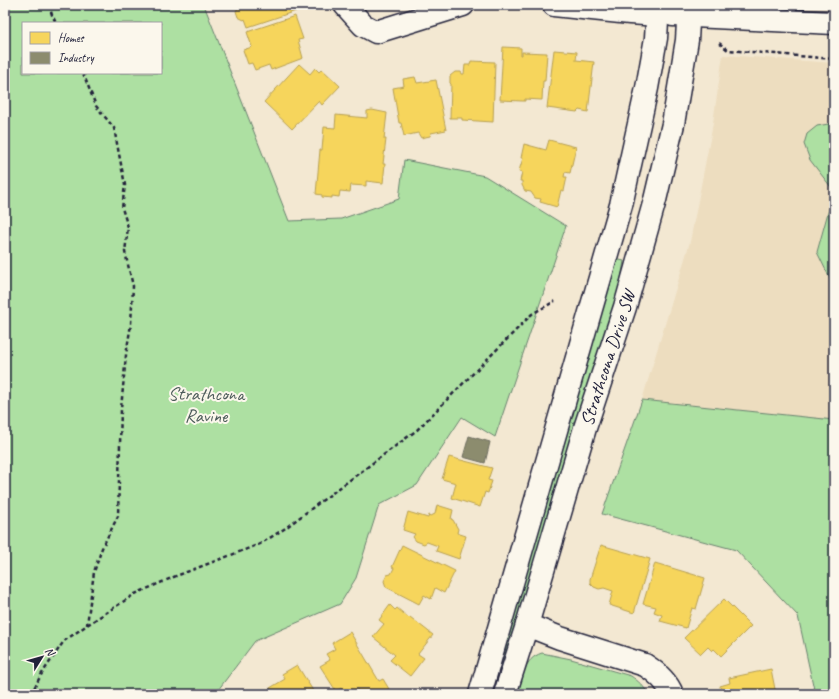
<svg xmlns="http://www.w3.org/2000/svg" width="839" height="699" viewBox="0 0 839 699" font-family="Caveat,sans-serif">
	<rect width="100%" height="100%" fill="#f3e8d2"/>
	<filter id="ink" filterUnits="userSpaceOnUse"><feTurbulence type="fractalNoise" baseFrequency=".025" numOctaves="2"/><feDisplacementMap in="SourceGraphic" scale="8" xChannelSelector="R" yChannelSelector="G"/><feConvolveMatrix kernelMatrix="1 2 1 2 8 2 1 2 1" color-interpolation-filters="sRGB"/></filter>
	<g filter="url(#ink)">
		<path fill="#edddbf" d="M 723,55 L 834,63 L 834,420 L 642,400 L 690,242 L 712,129 Z"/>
		<g fill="#ade0a2" stroke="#68816e" fill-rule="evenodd">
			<path d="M 5,5 L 204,5 L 289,221 L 341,219 L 399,199 L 404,160 L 485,176 L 566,226 L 495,437 L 462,417 L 417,485 L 379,505 L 356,578 L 340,604 L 255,641 L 215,694 L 5,694 ZM 23,23 L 161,23 L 161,73 L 23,73 Z"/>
			<path d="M 834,123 L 834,287 L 817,252 L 834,191 L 810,160 L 804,144 L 807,134 L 817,126 Z"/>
			<path d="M 615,259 L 624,261 L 616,307 L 499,694 L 488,694 Z"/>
			<path d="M 642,400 L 834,420 L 834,694 L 815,694 L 798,616 L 736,550 L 602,514 Z"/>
			<path d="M 542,653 L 571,659 L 631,676 C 638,681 644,686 648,694 L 518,694 C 523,677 523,659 542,653 Z"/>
		</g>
		<g fill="#f6d55c" stroke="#b69f52">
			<path d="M 240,5 L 298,5 L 299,10 L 248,27 L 245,19 L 244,20 L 238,17 L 236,11 Z"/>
			<path d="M 295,16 L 303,39 L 298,40 L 303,58 L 271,70 L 269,65 L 255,70 L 252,63 L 248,64 L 243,50 L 252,47 L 247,32 Z"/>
			<path d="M 503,47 L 521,48 L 521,55 L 522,55 L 522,52 L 547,53 L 545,81 L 543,81 L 542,100 L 525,99 L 525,101 L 522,101 L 500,100 Z"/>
			<path d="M 554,50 L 577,52 L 576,60 L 594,62 L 588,112 L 579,110 L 577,112 L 547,108 Z"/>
			<path d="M 471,61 L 495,62 L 493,122 L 462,120 L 462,118 L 450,118 L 451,84 L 450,83 L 450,76 L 455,72 L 461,72 L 462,74 L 464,74 L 465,65 L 470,65 Z"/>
			<path d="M 299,64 L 310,74 L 315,68 L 319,72 L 322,69 L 340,86 L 322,105 L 319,101 L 292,129 L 264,102 Z"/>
			<path d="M 415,77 L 417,83 L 436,80 L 446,130 L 431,133 L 430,136 L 421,138 L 418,133 L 404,136 L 401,123 L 399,123 L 393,88 L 404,86 L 403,79 Z"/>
			<path d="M 372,110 L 387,113 L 384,139 L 386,139 L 383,164 L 385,164 L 383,183 L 366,181 L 366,186 L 351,185 L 350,192 L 340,191 L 339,197 L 332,196 L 332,198 L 322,197 L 322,195 L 316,194 L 320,150 L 322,150 L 324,127 L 335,128 L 336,115 L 367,118 L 367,111 Z"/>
			<path d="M 549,140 L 576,147 L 570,173 L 565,172 L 564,177 L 567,177 L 564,191 L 561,190 L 557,207 L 540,202 L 541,199 L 535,198 L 531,192 L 525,191 L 522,185 L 522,181 L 520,181 L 522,172 L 519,171 L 523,158 L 521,158 L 524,144 L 546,150 Z"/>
			<path d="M 449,457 L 492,468 L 488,480 L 492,481 L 488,493 L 485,492 L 480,507 L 452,498 L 456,483 L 442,479 Z"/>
			<path d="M 437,505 L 453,510 L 451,519 L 453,520 L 458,529 L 457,533 L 466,536 L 459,559 L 436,551 L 438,546 L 427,542 L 424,544 L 416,541 L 413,537 L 415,534 L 403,530 L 408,512 L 428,518 L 429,515 L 431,516 L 435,514 Z"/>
			<path d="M 402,545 L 455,571 L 444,593 L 435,588 L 431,599 L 424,595 L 419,604 L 386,587 L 384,581 L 387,575 L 391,574 L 394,568 L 392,567 Z"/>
			<path d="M 601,545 L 650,559 L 634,613 L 609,605 L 613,591 L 604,588 L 599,589 L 594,587 L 590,583 L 590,579 Z"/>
			<path d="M 655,563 L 705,578 L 696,609 L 692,608 L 686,628 L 660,621 L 662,615 L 654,612 L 656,607 L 643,604 Z"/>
			<path d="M 724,599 L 751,626 L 721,656 L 714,649 L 712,651 L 708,647 L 701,654 L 684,638 Z"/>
			<path d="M 390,605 L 395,610 L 397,608 L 409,618 L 410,617 L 433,635 L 418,654 L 424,658 L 410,676 L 390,660 L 395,655 L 373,637 L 384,624 L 379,620 Z"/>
			<path d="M 350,632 L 379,681 L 383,679 L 389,689 L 381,694 L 360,694 L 357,689 L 348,694 L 345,694 L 341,688 L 336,691 L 320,666 L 330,660 L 326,654 L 335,649 L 332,643 Z"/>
			<path d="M 297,665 L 315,694 L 274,694 L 270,688 L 285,679 L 282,674 Z"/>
			<path d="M 771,669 L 776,694 L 721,694 L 720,686 L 730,683 L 729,678 Z"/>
		</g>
		<path fill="#8c8c6e" stroke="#6c6c5f" d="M 469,436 L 490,442 L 485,463 L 463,457 Z"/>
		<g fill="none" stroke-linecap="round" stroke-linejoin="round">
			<defs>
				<g id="street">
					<path d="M 345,5 L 363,25 L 376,32 L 463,5"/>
					<path d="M 554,5 L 630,13 L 658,15"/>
					<path d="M 527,625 L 560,638 L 645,665 C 656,672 667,681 672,694"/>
				</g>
				<g id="secondary">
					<path d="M 673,15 L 834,23"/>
					<path d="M 480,694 L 621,205 L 647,88 L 656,38 L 658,5"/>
					<path d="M 505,694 L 527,625 L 585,428 L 625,307 L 655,200 L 673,124 L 687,40 L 689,5"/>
				</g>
			</defs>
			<use href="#street" stroke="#22223b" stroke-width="25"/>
			<use href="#secondary" stroke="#22223b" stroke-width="25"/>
			<g stroke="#22223b" stroke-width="2.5" stroke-dasharray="4 3" stroke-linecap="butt">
				<path d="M 49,5 L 52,15 L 56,23"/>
				<path d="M 719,43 L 728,50 L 834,59"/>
				<path d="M 83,73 L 96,106 L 114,128 L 125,185 L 122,208 L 128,227 L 125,252 L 133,286 L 131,324 L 126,355 L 121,409 L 118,516 L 102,548 L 94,572 L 87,625"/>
				<path d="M 31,694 L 41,675 L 64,641 L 87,625 L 135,594 L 176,576 L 260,544 L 284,529 L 417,430 L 532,314 L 555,301"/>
			</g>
			<use href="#street" stroke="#fbf7ec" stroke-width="22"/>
			<use href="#secondary" stroke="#fbf7ec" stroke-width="22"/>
		</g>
	</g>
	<g text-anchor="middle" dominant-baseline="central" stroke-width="4" stroke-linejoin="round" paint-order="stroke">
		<g font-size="19" fill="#22223b" stroke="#fbf7ec">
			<text transform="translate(608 358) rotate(-72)">Strathcona Drive SW</text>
		</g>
		<g font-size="19" fill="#4c5b5a" stroke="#fbf7ec">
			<text x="206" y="394">Strathcona<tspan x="206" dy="22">Ravine</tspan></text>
		</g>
	</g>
	<rect width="839" height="699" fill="none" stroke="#fbf7ec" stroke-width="20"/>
	<rect x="10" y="10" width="819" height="679" fill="none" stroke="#22223b" stroke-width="1.5" filter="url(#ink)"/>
	<rect x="22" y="22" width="140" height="52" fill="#fbf7ec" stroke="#a4a2a5"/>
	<rect x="30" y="32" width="20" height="12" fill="#f6d55c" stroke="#a4a2a5"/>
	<text x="58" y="42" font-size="12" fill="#22223b">Homes</text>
	<rect x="30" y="52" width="20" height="12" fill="#8c8c6e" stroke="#a4a2a5"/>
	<text x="58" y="62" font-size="12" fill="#22223b">Industry</text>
	<g transform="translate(42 657) rotate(53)" stroke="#fbf7ec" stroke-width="3" paint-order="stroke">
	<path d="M0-3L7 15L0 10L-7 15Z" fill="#22223b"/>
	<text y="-6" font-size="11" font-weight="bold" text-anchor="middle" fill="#22223b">N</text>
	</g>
</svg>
